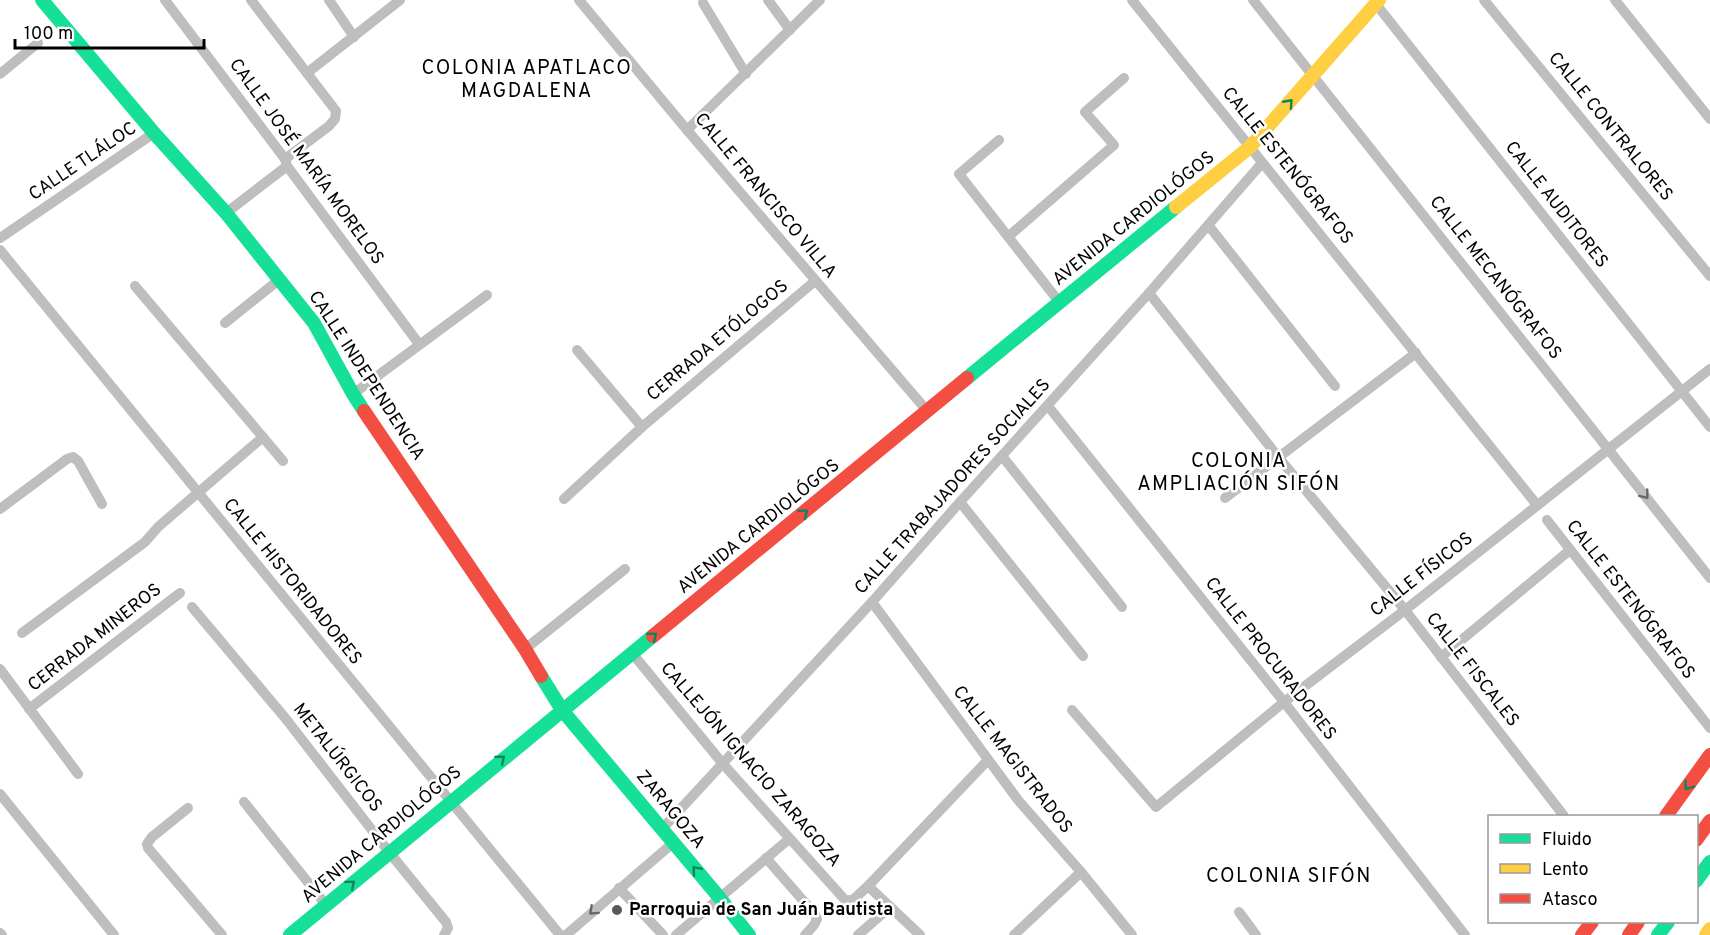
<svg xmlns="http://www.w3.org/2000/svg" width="1710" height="935" viewBox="0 0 1710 935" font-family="Overpass,sans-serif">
	<rect width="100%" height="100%" fill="#fff"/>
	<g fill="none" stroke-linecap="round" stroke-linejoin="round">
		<g stroke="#bebebe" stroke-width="10">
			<path d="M 165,0 L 285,159 L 287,166 L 419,344"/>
			<path d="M 251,0 L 336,111 L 335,119 L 329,126 L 285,159"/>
			<path d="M 329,0 L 354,37"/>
			<path d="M 579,0 L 687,130 L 928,412"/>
			<path d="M 768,0 L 790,30"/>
			<path d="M 1132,0 L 1537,505"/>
			<path d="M 1253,0 L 1710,578"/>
			<path d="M 1484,0 L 1710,276"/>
			<path d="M 1615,0 L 1710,119"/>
			<path d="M 703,3 L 746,74"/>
			<path d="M 1376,4 L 1710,427"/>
			<path d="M 307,73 L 400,0"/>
			<path d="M 0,74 L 38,43"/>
			<path d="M 687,130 L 820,0"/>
			<path d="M 999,140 L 959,174 L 1060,303"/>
			<path d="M 226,213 L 287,166"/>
			<path d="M 1209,226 L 1335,386"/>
			<path d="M 1009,236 L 1114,145 L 1085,112 L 1124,78"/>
			<path d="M 0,238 L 154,133"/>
			<path d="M 0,250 L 560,935"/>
			<path d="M 135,286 L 283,461"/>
			<path d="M 1149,293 L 1279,458 L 1405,610 L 1564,816"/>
			<path d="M 225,323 L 280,279"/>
			<path d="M 577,350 L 642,427"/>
			<path d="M 353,394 L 487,295"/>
			<path d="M 1048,406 L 1284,702 L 1465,935"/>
			<path d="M 1002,456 L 1122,607"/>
			<path d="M 1225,498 L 1416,353"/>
			<path d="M 564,499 L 642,427 L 815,281"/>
			<path d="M 960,502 L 1083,656"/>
			<path d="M 0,509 L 67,459 L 73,457 L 78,461 L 102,504"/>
			<path d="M 1547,520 L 1710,728"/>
			<path d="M 872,602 L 1018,800 L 1081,872 L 1132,935"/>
			<path d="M 192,607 L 286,719 L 389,852 L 446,922 L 448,928 L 444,935"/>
			<path d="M 22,633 L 145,542 L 158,527 L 263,437"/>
			<path d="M 525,649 L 625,569"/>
			<path d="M 632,653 L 723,764 L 846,901 L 854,899 L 868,886 L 987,761"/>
			<path d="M 1441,657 L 1570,550"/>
			<path d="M 0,669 L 78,774"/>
			<path d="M 29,709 L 180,593"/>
			<path d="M 1072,710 L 1156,807 L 1284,702 L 1405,610 L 1710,369"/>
			<path d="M 0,794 L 114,935"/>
			<path d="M 244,802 L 326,905"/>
			<path d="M 188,808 L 152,837 L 147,844 L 148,848 L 222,935"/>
			<path d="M 662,829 L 872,602 L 960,502 L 1149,293 L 1262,163"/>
			<path d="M 766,858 L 814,913 L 817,919 L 814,925 L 805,935"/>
			<path d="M 868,886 L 920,935"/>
			<path d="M 619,888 L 663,935"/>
			<path d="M 1239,912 L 1256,935"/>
			<path d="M 0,933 L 2,935"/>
			<path d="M 566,935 L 673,843"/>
			<path d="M 676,935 L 789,839"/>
			<path d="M 858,935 L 889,908"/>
			<path d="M 1014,935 L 1081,872"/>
		</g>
		<g stroke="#16e098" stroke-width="14">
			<path d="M 42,0 L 154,133 L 226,213 L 314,323 L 353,394 L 364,411"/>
			<path d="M 967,378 L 1176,207"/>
			<path d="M 541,676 L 562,710 L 719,897 L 749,935"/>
			<path d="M 1696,881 L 1710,862"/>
			<path d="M 290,935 L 653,636"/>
			<path d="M 1658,935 L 1668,922"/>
		</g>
		<g stroke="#ffcf43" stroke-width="14">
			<path d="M 1176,207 L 1250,147 L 1379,0"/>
			<path d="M 1706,935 L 1710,929"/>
		</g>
		<g stroke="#f24e42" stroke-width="14">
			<path d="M 364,411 L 525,649 L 541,676"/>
			<path d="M 653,636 L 967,378"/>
			<path d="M 1666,816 L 1710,755"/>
			<path d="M 1696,840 L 1710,821"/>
			<path d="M 1582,935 L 1592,922"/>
			<path d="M 1629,935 L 1638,922"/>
		</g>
	</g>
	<defs><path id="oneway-chevron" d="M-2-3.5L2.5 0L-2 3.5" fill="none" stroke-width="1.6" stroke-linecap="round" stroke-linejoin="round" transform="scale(1.5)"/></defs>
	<g stroke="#0d865b">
		<use href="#oneway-chevron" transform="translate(1289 103) rotate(-48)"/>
		<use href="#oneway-chevron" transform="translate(804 513) rotate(-39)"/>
		<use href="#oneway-chevron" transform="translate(653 636) rotate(-39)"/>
		<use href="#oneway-chevron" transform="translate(501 759) rotate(-40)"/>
		<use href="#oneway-chevron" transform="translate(1688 786) rotate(125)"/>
		<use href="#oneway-chevron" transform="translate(696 870) rotate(-131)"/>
		<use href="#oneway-chevron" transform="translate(351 884) rotate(-40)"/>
	</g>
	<g stroke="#686868">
		<use href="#oneway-chevron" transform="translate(1645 495) rotate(52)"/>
		<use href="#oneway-chevron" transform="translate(593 911) rotate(138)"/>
	</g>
	<circle fill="#595959" stroke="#fff" stroke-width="2" cx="617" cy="910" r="6"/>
	<g text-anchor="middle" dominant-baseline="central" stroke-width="5" stroke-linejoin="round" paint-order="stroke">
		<g font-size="18" fill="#000" stroke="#fff">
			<text transform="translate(1610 127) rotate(51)">CALLE CONTRALORES</text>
			<text transform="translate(83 162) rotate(-34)">CALLE TLÁLOC</text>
			<text transform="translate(306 162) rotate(54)">CALLE JOSÉ MARÍA MORELOS</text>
			<text transform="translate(1287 166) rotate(51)">CALLE ESTENÓGRAFOS</text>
			<text transform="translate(765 196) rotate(50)">CALLE FRANCISCO VILLA</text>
			<text transform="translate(1556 205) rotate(52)">CALLE AUDITORES</text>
			<text transform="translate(1134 219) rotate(-39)">AVENIDA CARDIOLÓGOS</text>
			<text transform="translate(1495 278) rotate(52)">CALLE MECANÓGRAFOS</text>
			<text transform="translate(718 341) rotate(-40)">CERRADA ETÓLOGOS</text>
			<text transform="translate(366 376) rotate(57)">CALLE INDEPENDENCIA</text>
			<text transform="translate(953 487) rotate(-48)">CALLE TRABAJADORES SOCIALES</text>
			<text transform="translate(759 527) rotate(-39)">AVENIDA CARDIOLÓGOS</text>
			<text transform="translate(1422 575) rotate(-38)">CALLE FÍSICOS</text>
			<text transform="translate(292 582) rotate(51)">CALLE HISTORIDADORES</text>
			<text transform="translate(1630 600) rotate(52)">CALLE ESTENÓGRAFOS</text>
			<text transform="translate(95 638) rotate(-38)">CERRADA MINEROS</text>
			<text transform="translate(1270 659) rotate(52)">CALLE PROCURADORES</text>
			<text transform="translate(1472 670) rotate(52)">CALLE FISCALES</text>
			<text transform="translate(337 758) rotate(52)">METALÚRGICOS</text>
			<text transform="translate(1012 760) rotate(52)">CALLE MAGISTRADOS</text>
			<text transform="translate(750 765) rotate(49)">CALLEJÓN IGNACIO ZARAGOZA</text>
			<text transform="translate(670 810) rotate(50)">ZARAGOZA</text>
			<text transform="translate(382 835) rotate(-40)">AVENIDA CARDIOLÓGOS</text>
		</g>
		<g font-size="18" font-weight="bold" fill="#000" stroke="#fff" text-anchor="start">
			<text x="629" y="910">Parroquia de San Juán Bautista</text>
		</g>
		<g font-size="20" letter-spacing="1.5" fill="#000" stroke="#fff">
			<text x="527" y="69">COLONIA APATLACO<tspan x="527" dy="23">MAGDALENA</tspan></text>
			<text x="1239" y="462">COLONIA<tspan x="1239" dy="23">AMPLIACIÓN SIFÓN</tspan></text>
			<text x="1289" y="877">COLONIA SIFÓN</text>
		</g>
	</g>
	<rect x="1488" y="815" width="210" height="108" fill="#ffffff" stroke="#999999" stroke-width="1.5"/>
	<rect x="1500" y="834" width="30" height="9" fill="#16e098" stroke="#999999" stroke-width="1.5"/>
	<text x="1542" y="845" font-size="18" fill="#000000">Fluido</text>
	<rect x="1500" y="864" width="30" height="9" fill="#ffcf43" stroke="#999999" stroke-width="1.5"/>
	<text x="1542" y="875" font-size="18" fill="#000000">Lento</text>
	<rect x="1500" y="894" width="30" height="9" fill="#f24e42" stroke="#999999" stroke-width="1.5"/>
	<text x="1542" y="905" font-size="18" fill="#000000">Atasco</text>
	<path d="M15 39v9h189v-9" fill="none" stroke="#000000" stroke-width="3"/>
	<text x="24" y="39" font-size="18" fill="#000000" stroke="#ffffff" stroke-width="4.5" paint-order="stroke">100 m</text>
</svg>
